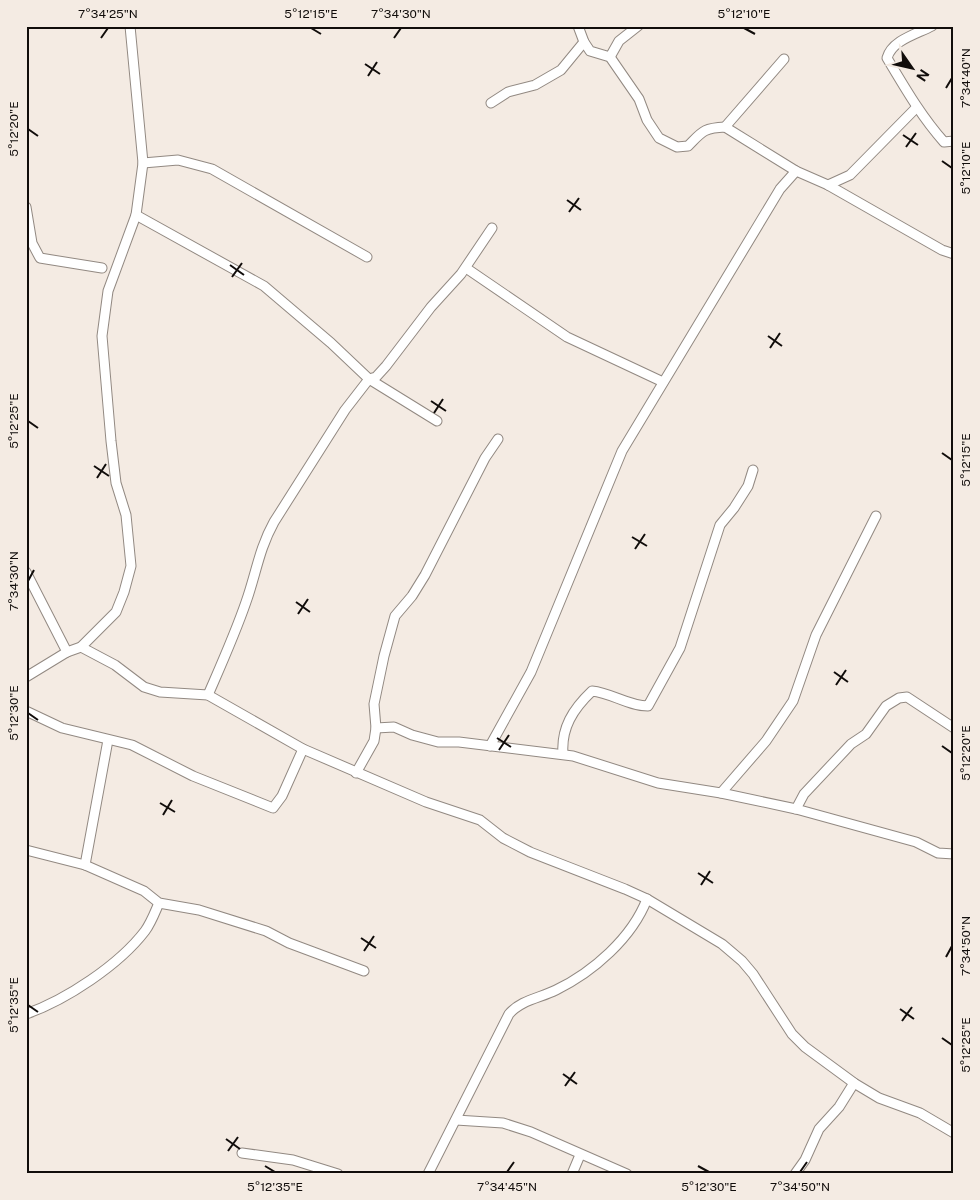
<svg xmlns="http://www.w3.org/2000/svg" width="980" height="1200" viewBox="0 0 980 1200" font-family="'Public Sans',sans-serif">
	<rect width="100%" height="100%" fill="#f4ebe3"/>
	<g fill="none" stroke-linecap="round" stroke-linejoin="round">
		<defs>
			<g id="street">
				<path d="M 578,26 L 584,42 L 590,51 L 610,57 L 639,99 L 647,120 L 659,138 L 677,147 L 688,146 C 702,132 703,128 725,127 L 796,171 L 828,185 L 942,250 L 954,254"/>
				<path d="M 932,26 C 917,34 892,40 887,58 C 905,88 921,116 944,142 L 954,141"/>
				<path d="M 610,57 L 619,41 L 638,26"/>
				<path d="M 491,103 L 508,92 L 535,85 L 561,70 L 584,42"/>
				<path d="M 725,127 L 784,59"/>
				<path d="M 143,163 L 178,160 L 212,169 L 367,257"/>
				<path d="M 828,185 L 850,175 L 916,108"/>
				<path d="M 26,207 L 32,243 L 40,258 L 102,268"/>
				<path d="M 136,215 L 264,286 L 331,343 L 369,379 L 437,421"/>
				<path d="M 466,268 L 567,337 L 663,382"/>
				<path d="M 26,572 L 67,652"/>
				<path d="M 81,647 L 115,665 L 144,687 L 160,692 L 208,695 L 303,749 L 426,802 L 480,820 L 503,838 L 530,852 L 625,889 L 647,899 L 722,944 L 742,961 L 753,974 L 792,1034 L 805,1047 L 854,1083 L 879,1098 L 920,1113 L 954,1133"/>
				<path d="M 26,677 L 67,652 L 81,647 L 116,612 L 124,592 L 131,566 L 126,515 L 116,483 L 111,441 L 102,336 L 108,291 L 136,215 L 143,163 L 130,26"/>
				<path d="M 208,695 C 221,665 235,634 246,602 C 256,574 259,549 274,522 L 345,410 L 369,379 L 376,377 L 386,366 L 431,307 L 461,274 L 492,228"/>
				<path d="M 26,711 L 62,728 L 132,745 L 193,776 L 273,808 L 282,796 L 303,749"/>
				<path d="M 376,728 L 394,727 L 412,735 L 438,742 L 459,742 L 573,756 L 658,783 L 721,793 L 796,809 L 916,842 L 938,853 L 954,854"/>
				<path d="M 490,746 L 531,672 L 622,451 L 780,189 L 796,171"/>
				<path d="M 563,754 C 561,728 573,709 592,691 C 612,693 628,706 648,706 L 680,648 L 720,525 L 734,508 L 748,486 L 753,470"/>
				<path d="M 356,773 L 374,741 L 376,728 L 374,704 L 384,656 L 395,616 L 412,596 L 425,575 L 485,458 L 498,439"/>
				<path d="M 721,793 L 766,741 L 793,701 L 816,635 L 876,516"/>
				<path d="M 796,809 L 804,794 L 851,744 L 866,734 L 886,706 L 899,698 L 907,697 L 954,728"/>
				<path d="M 26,850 L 85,865 L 144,891 L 159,903 L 199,910 L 266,931 L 289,943 L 364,971"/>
				<path d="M 85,865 L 108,740"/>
				<path d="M 26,1014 C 66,1000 119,965 145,931 C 151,923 155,912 159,903"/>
				<path d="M 456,1120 L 503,1123 L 531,1132 L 627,1174"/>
				<path d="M 242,1153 L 293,1160 L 338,1174"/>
				<path d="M 428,1174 L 509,1014 C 521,1000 540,998 556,990 C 593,972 632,938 647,899"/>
				<path d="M 572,1174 L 580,1155"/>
				<path d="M 795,1174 L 805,1160 L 819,1129 L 839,1107 L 854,1083"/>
			</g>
		</defs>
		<use href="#street" stroke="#928982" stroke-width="11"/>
		<use href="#street" stroke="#fff" stroke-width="9"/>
	</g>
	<path fill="none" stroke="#110d0b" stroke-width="2" d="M 311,28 L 321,34M 744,28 L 755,34M 101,38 L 108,28M 394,38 L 401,28M 365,64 L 380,74M 368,76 L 377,62M 946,88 L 952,78M 28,129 L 38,136M 903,135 L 918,145M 906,147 L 916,133M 942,161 L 952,168M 567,200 L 581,210M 569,212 L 579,198M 230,265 L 244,275M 232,277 L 242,263M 768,336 L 782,346M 770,348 L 780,333M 431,401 L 446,411M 434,413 L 443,399M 28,421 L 38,428M 942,453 L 952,460M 94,466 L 109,476M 97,478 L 106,464M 632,537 L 647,546M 635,549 L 645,534M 28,581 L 34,570M 296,602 L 310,612M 298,614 L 308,599M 834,672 L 848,682M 836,685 L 846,670M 28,713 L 38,720M 497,738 L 511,747M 942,746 L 952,753M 499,750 L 509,735M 160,803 L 175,812M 163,815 L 172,800M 698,873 L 713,883M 701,885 L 710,871M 361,938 L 376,948M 364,951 L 374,936M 946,957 L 952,946M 28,1005 L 38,1012M 900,1009 L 914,1019M 902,1021 L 912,1007M 942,1038 L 952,1045M 563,1074 L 577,1084M 565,1086 L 575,1072M 226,1139 L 240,1149M 228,1151 L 238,1137M 265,1166 L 275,1172M 698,1166 L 709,1172M 507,1172 L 514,1162M 800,1172 L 807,1162"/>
	<rect width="980" height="1200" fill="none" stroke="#f4ebe3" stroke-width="55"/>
	<g transform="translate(912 68) rotate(124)" stroke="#f4ebe3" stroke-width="4" paint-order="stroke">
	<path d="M0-4L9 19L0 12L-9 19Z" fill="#110d0b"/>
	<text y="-8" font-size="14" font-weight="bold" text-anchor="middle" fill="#110d0b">N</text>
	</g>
	<rect x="28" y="28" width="924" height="1144" fill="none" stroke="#110d0b" stroke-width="2"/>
	<g font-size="12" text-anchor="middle" fill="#110d0b">
		<text x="108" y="18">7°34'25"N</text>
		<text x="311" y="18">5°12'15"E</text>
		<text x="401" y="18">7°34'30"N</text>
		<text x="744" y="18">5°12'10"E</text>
		<text transform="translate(966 78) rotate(-90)" y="4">7°34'40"N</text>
		<text transform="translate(14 129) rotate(-90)" y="4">5°12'20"E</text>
		<text transform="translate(966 168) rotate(-90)" y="4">5°12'10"E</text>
		<text transform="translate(14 421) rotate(-90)" y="4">5°12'25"E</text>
		<text transform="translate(966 460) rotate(-90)" y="4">5°12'15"E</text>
		<text transform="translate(14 581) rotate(-90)" y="4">7°34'30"N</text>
		<text transform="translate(14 713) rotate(-90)" y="4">5°12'30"E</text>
		<text transform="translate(966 753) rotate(-90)" y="4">5°12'20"E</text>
		<text transform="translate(966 946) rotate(-90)" y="4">7°34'50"N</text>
		<text transform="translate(14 1005) rotate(-90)" y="4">5°12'35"E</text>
		<text transform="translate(966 1045) rotate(-90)" y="4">5°12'25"E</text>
		<text x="275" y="1191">5°12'35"E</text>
		<text x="507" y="1191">7°34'45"N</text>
		<text x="709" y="1191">5°12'30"E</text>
		<text x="800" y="1191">7°34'50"N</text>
	</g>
</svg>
